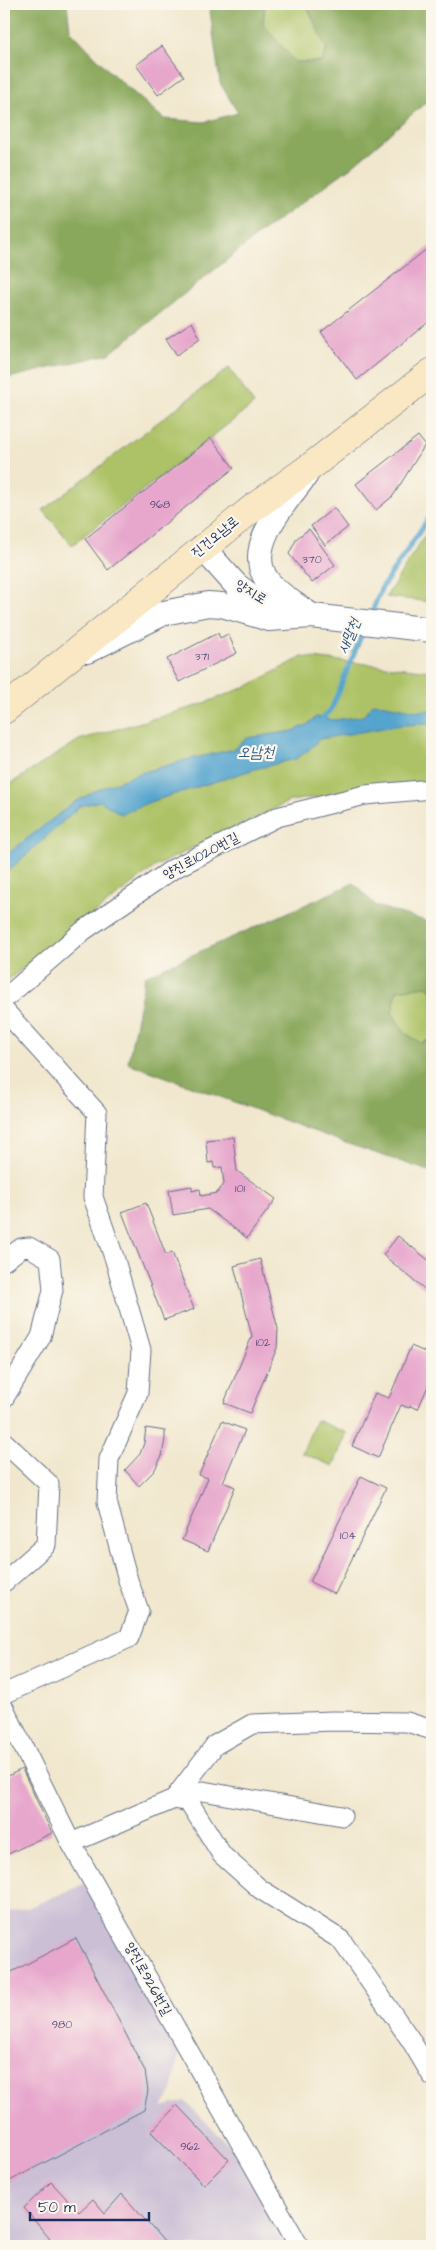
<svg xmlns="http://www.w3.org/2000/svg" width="436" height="2250" viewBox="0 0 436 2250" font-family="'Architects Daughter','Poor Story',sans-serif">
	<rect width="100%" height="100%" fill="#fbf7ec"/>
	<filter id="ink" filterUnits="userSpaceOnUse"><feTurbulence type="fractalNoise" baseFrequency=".02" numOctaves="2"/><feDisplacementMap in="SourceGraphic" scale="10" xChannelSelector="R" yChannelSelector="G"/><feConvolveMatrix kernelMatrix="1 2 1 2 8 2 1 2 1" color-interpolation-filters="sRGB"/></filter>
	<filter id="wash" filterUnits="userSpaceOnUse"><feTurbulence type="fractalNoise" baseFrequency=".0096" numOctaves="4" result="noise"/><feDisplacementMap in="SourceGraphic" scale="20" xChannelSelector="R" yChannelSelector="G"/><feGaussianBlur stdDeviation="1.12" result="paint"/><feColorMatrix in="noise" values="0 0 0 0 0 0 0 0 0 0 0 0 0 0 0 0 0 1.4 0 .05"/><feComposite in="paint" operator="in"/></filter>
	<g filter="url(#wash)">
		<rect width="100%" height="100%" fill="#f1e7ce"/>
		<path fill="#cbbfd6" d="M 84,1884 L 179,2055 L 172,2091 L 162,2107 L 185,2101 L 233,2149 L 274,2215 L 288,2246 L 4,2246 L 4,1913 L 30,1907 Z"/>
		<g fill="#adc266" stroke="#647862">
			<path d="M 265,4 L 306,4 L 327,48 L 322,62 L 294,62 L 263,24 Z"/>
			<path d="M 229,368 L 254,404 L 72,545 L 43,510 Z"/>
			<path d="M 432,524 L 432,602 L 386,597 Z"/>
			<path d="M 302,657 L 432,671 L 432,780 L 290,801 L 156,866 L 4,983 L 4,788 L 79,740 L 197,706 L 248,686 Z"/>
			<path d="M 426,986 L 432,990 L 432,1039 L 421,1043 L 405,1033 L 392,1013 L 397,990 Z"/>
			<path d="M 316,1420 L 347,1433 L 333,1466 L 302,1453 Z"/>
		</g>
		<g fill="#8aa85b" stroke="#526c5c">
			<path d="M 4,4 L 67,4 L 70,30 L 111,73 L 164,119 L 204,122 L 238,113 L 220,83 L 209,4 L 265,4 L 263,24 L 295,62 L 322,62 L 327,49 L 306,4 L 432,4 L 432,97 L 351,167 L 263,231 L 109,354 L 4,379 Z"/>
			<path d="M 354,883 L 376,906 L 432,923 L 432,990 L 426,986 L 397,990 L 392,1013 L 405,1033 L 421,1043 L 432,1039 L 432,1172 L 351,1145 L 128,1063 L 145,976 Z"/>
		</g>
		<path fill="#54a4ce" stroke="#386a96" d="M 374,703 L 419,711 L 432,710 L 432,724 L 401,725 L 320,739 L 309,750 L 296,759 L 255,769 L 150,802 L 121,814 L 100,801 L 80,806 L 4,875 L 4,857 L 6,855 L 73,803 L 97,790 L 137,774 L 186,760 L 234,749 L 247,738 L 293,731 L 307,725 L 316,717 L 334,720 L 363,716 Z"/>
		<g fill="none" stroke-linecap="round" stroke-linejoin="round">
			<g stroke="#54a4ce" stroke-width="5">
				<path d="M 370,617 L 381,589 L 432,513"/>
				<path d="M 319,722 L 331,710 L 364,629"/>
			</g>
		</g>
		<g id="blocks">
			<g fill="#e7a6cc">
				<path d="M 162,46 L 184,76 L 158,95 L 136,65 Z"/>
				<path d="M 432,245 L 432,319 L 357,380 L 321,332 Z"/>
				<path d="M 192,322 L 200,338 L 177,355 L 166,339 Z"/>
				<path d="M 418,436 L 425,445 L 393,496 L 376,510 L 356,484 Z"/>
				<path d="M 211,438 L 234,468 L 108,570 L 85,539 Z"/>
				<path d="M 334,508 L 348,527 L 325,545 L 311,526 Z"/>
				<path d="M 309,529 L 335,565 L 312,583 L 289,554 L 297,538 Z"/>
				<path d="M 218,633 L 220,638 L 228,634 L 237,653 L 179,682 L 167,659 Z"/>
				<path d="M 233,1137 L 237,1171 L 276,1199 L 247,1238 L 208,1209 L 173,1215 L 169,1190 L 192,1186 L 192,1191 L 200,1189 L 201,1196 L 217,1193 L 224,1184 L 222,1167 L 214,1168 L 213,1162 L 208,1163 L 206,1140 Z"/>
				<path d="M 146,1203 L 166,1255 L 172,1252 L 194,1309 L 164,1320 L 122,1212 Z"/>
				<path d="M 398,1236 L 432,1263 L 432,1295 L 383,1255 Z"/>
				<path d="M 260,1259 L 278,1329 L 277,1348 L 250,1413 L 224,1403 L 252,1336 L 234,1266 Z"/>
				<path d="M 411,1346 L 432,1355 L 429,1362 L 432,1363 L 432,1377 L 418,1409 L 410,1406 L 409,1408 L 401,1405 L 378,1458 L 352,1446 L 375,1393 L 389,1398 Z"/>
				<path d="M 222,1421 L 245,1430 L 223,1482 L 235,1487 L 208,1551 L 182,1540 L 208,1478 L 199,1475 Z"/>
				<path d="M 146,1428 L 165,1431 L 165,1439 L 162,1456 L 154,1471 L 139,1486 L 125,1470 L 140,1454 L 144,1443 Z"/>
				<path d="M 361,1476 L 386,1488 L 335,1594 L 310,1582 Z"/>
				<path d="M 22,1769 L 52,1833 L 4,1856 L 4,1778 Z"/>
				<path d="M 76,1938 L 145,2071 L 148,2091 L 144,2110 L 4,2184 L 4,1976 Z"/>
				<path d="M 177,2105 L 229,2160 L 204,2185 L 151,2132 Z"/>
				<path d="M 51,2182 L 79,2212 L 93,2199 L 105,2213 L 122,2194 L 168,2246 L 42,2246 L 50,2239 L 24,2208 Z"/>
			</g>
		</g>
	</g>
	<g filter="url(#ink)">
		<use href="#blocks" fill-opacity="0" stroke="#666f85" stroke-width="1"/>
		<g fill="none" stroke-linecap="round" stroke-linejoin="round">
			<defs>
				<g id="minor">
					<path d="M 4,999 L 83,931 L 173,869 L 277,817 L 365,795 L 432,789"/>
					<path d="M 4,1010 L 97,1113 L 93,1197 L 115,1260 L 141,1350 L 138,1393 L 109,1459 L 107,1502 L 128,1580 L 139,1611 L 129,1638 L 4,1694"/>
					<path d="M 4,1261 L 21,1248 L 29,1247 L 50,1259 L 53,1290 L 41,1337 L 4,1398"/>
					<path d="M 4,1442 L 49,1484 L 46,1545 L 4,1582"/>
					<path d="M 4,1708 L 71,1843 L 299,2246"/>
					<path d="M 174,1799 L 215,1745 L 252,1724 L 333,1721 L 407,1722 L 432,1730"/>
					<path d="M 174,1799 L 203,1791 L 342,1816"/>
					<path d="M 71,1843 L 174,1799 L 189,1802 L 222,1855 L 260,1889 L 341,1940 L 410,2039 L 432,2076"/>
				</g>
				<g id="tertiary">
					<path d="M 306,475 C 287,501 243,546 267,580 C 278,595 298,606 312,616"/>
					<path d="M 202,547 L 236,585 L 251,596 L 292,612"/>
					<path d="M 87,651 L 164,613 L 208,604 L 222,605 L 269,619 L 312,616 L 432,630"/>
				</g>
				<path id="secondary" d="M 4,710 L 253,508 L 314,464 L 432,372"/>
			</defs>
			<use href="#minor" stroke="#666f85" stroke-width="21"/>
			<use href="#tertiary" stroke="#666f85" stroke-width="26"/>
			<use href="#secondary" stroke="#666f85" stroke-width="29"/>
			<use href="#minor" stroke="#fff" stroke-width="19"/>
			<use href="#tertiary" stroke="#fff" stroke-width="24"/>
			<use href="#secondary" stroke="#fae7c3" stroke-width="28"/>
		</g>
	</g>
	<g text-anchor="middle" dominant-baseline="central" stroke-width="4.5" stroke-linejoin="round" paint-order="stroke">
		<g font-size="11" fill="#4e4d7a">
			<text x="160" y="504">968</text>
			<text x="312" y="559">370</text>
			<text x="202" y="656">371</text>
			<text x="240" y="1188">101</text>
			<text x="263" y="1342">102</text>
			<text x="348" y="1535">104</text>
			<text x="62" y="2024">980</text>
			<text x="190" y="2146">962</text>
		</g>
		<g font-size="14" fill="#1b2f5e" stroke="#fbf7ec">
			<text transform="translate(215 537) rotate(-39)">진건오남로</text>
			<text transform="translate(251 592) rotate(32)">양지로</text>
			<text transform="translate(201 856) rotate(-28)">양진로1020번길</text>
			<text transform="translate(148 1979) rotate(61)">양진로926번길</text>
		</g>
		<g font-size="15" font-style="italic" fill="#2f5885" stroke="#fbf7ec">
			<text transform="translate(349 636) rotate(-67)">새말천</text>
			<text x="256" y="752">오남천</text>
		</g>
	</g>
	<rect width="436" height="2250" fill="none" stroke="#fbf7ec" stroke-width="20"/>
	<path d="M30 2212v8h119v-8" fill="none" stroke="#1b2f5e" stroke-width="2.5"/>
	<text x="38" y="2212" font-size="15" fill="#1b2f5e" stroke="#fbf7ec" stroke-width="4" paint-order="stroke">50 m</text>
</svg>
